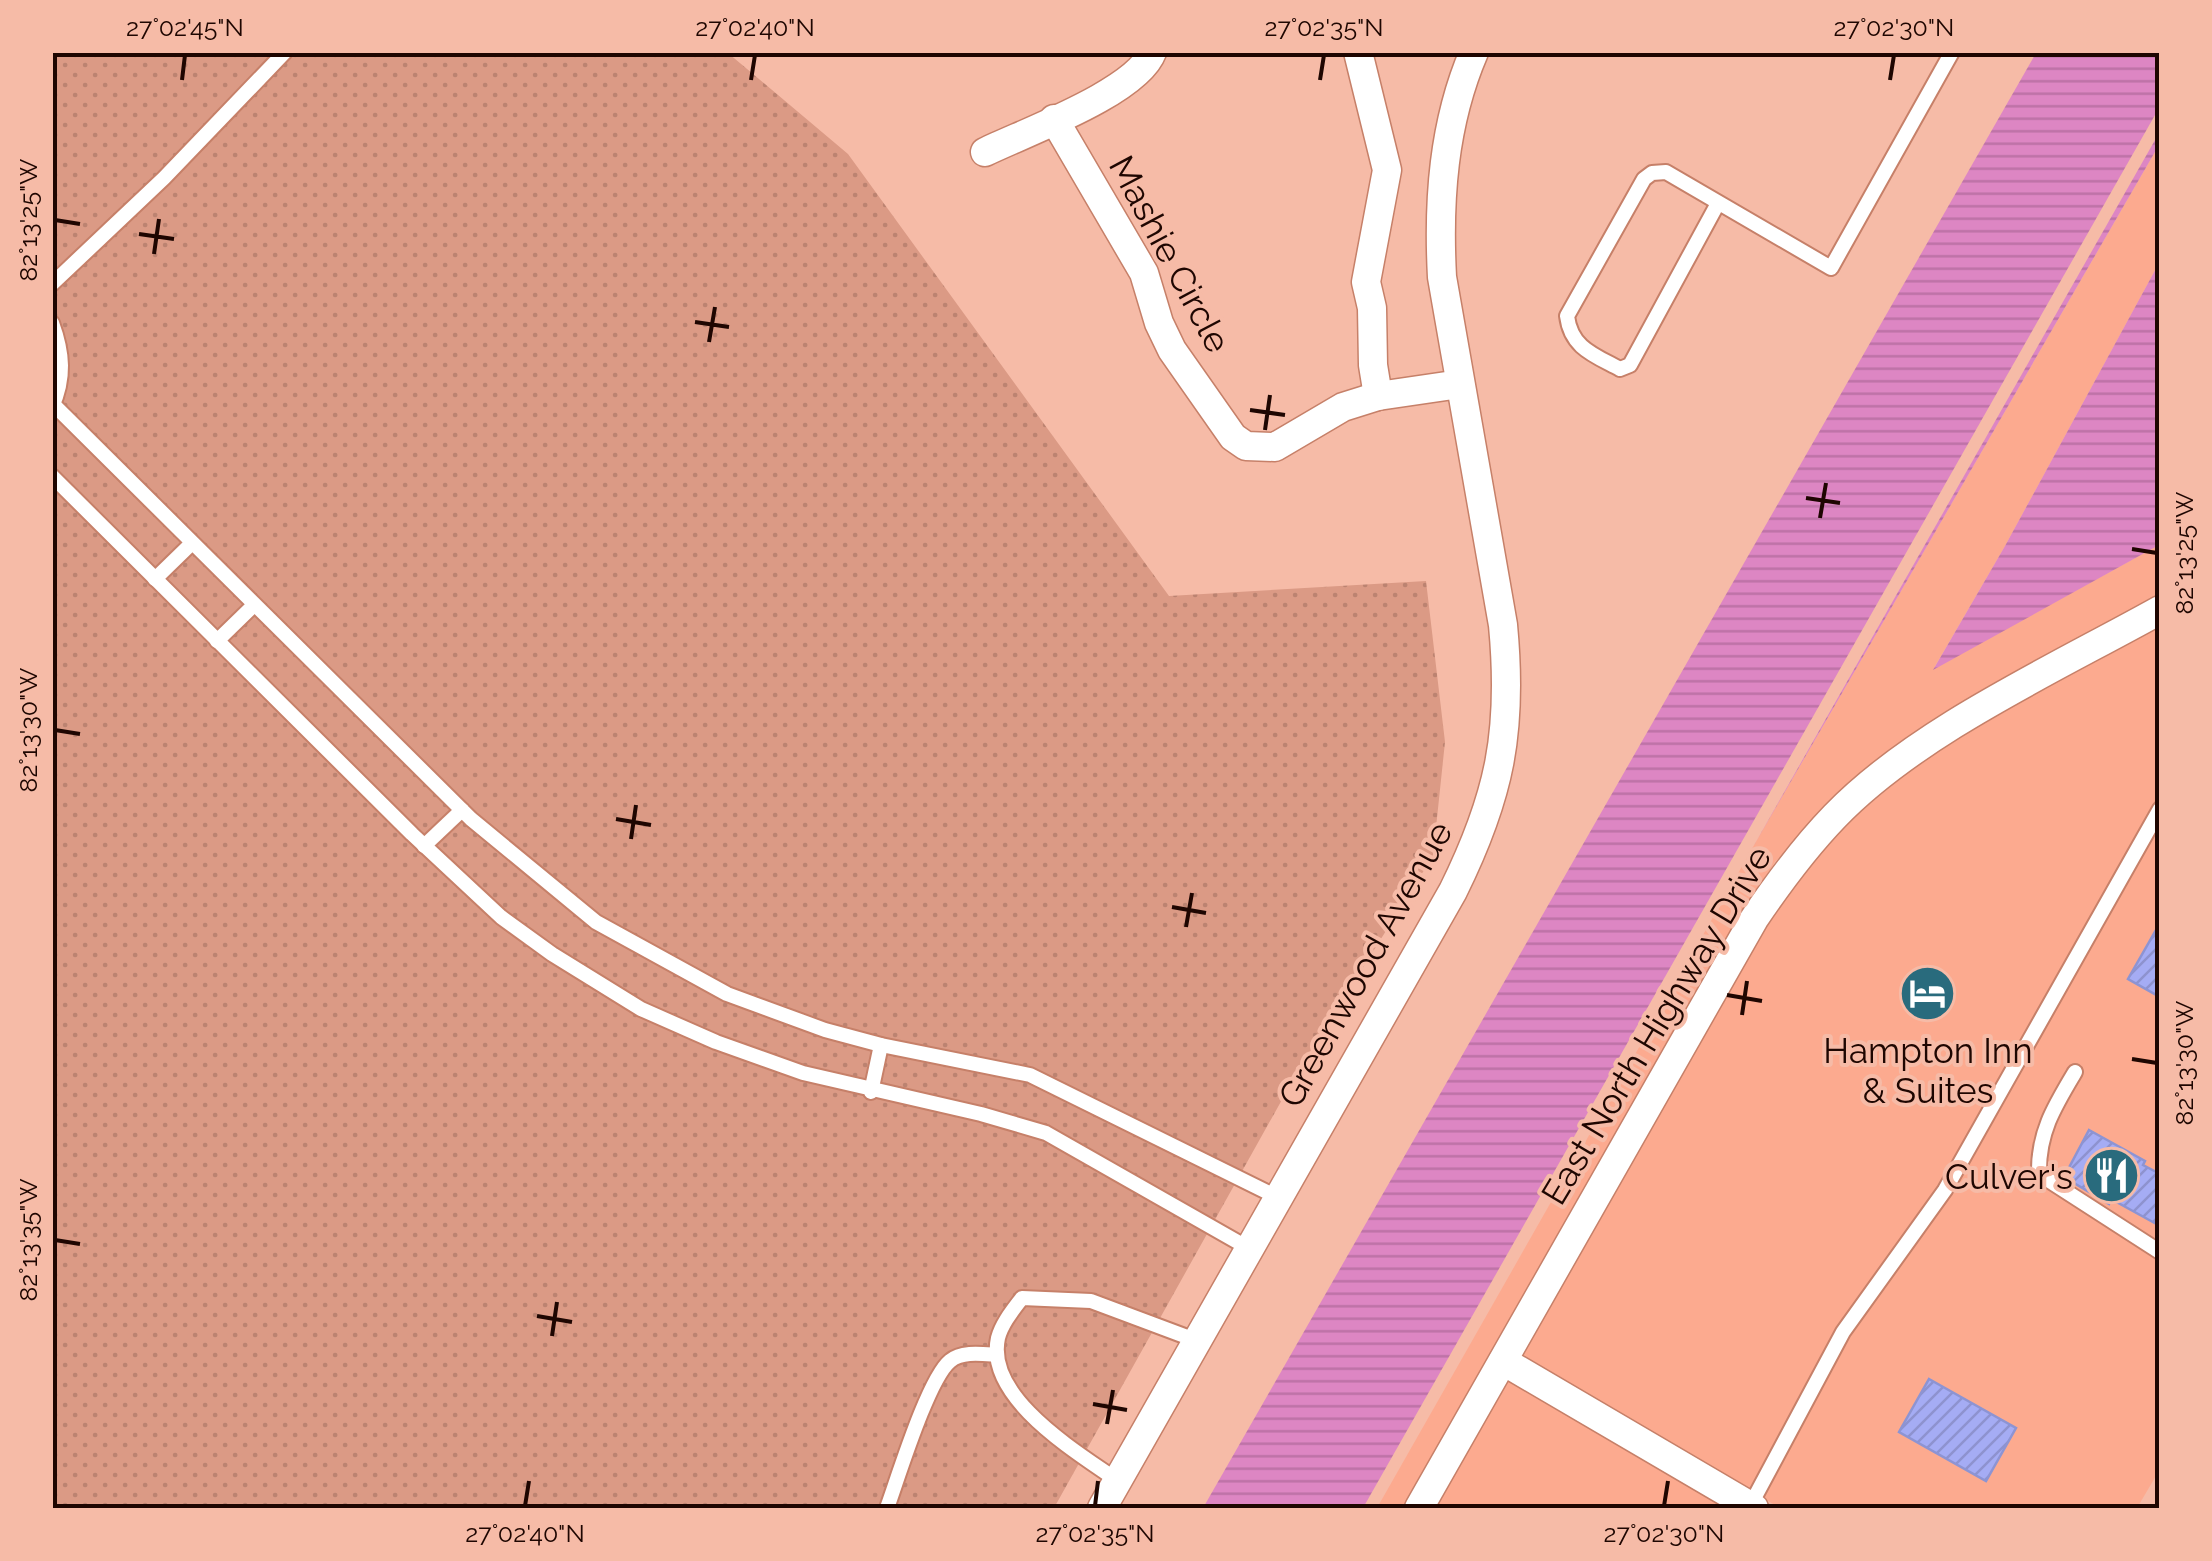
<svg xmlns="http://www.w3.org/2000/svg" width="2212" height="1561" viewBox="0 0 2212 1561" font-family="Raleway,sans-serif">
	<defs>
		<pattern id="grass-dots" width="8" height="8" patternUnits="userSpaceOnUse" patternTransform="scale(2.5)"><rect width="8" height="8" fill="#db9a85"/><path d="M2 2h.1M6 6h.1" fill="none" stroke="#bc8371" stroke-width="1.8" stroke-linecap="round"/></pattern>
		<pattern id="water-rules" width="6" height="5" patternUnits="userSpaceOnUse" patternTransform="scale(2.5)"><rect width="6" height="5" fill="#dd86c3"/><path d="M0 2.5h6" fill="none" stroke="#bd72a6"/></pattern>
		<pattern id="building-hatch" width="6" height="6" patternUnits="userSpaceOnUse" patternTransform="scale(2.5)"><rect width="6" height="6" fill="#a5acf4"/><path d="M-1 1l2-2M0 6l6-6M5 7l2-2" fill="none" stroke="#8e92cf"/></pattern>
	</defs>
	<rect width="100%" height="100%" fill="#f6bba7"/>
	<g fill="#fcaa8f">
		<path d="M 2159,145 L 2159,263 L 2005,546 L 1934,668 L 2159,545 L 2159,595 L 1949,711 L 1886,755 L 1828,803 L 1775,862 L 1742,912 L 1402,1508 L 1377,1508 L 1753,847 Z"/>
		<path d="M 2159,625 L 2160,1469 L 2137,1508 L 1780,1508 L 1521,1357 L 1767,925 L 1799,876 L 1848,822 L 1906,774 L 1966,732 Z"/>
		<path d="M 1508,1380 L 1665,1473 L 1728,1508 L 1435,1508 Z"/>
	</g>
	<path fill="url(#grass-dots)" d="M 52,53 L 728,53 L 848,154 L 1169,596 L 1426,581 L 1445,742 L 1433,856 L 1298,1071 L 1054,1508 L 53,1508 Z"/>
	<g fill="url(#water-rules)">
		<path d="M 2036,53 L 2159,53 L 2159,108 L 1363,1508 L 1203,1508 Z"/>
		<path d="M 2159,133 L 2159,145 L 1753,847 Z"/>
		<path d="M 2159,263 L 2159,545 L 1933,670 L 2005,546 Z"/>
	</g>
	<g fill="url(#building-hatch)" stroke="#8d94d3" stroke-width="2.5">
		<path d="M 2160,923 L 2160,997 L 2128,979 Z"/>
		<path d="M 2089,1130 L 2145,1161 L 2143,1165 L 2160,1174 L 2160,1226 L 2111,1199 L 2109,1204 L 2064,1177 Z"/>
		<path d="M 1929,1379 L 2016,1428 L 1986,1481 L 1899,1432 Z"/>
	</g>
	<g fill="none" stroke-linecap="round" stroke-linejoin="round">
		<defs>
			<g id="lane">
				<path d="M 1717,205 L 1630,365 L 1620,369 C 1594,355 1571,348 1567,316 L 1644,179 L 1652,173 L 1666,172 L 1831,268 L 1952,52"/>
				<path d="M 52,284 L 164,178 L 285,52"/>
				<path d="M 52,323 C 63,353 65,378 52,407"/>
				<path d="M 54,405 L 471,819 L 596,922 L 727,994 L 825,1030 L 881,1045 L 1030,1075 L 1279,1198"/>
				<path d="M 52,476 L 412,834 L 501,917 L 552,954 L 641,1009 L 716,1042 L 803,1073 L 981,1114 L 1046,1133 L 1250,1249"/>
				<path d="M 155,579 L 192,543"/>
				<path d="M 217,641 L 254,605"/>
				<path d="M 424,846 L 462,810"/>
				<path d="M 2075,1072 C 2054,1107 2038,1133 2039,1174 L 2160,1252"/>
				<path d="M 871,1092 L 881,1045"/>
				<path d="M 1118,1481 C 1077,1452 985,1398 998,1338 C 1002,1323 1013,1310 1022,1298 L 1091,1301 L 1198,1341"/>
				<path d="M 1750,1506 L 1843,1332 L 1945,1190 L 2160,809"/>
				<path d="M 887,1508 C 898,1478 928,1379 950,1361 C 962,1351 982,1354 997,1355"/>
			</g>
			<g id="street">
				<path d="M 1358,52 L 1387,170 L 1366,282 L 1372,308 L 1373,365 L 1378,396"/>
				<path d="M 1054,119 L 1144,273 L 1159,323 L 1172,350 L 1233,437 L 1246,446 L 1275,447 L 1343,407 L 1378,396 L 1460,384"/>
				<path d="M 985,152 C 1026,132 1137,92 1152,52"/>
				<path d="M 1503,1361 L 1754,1508"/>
				<path d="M 1102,1508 L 1453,891 C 1500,796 1513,731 1503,625 L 1442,277 C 1438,201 1443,124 1474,52"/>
				<path d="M 1419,1508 L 1754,919 C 1779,882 1804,848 1835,816 C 1917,731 2056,668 2160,610"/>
			</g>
		</defs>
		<use href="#lane" stroke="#c68069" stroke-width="18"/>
		<use href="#street" stroke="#c68069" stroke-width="31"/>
		<use href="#lane" stroke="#fff" stroke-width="14"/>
		<use href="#street" stroke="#fff" stroke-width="28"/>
	</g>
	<path fill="none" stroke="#1e0601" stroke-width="4" d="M 182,80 L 185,55M 751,80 L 755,55M 1320,80 L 1324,55M 1890,80 L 1894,55M 55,220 L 80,224M 139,234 L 174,239M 154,254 L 159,219M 695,322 L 729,327M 709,342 L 715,307M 1250,410 L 1285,415M 1265,430 L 1270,395M 1806,498 L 1840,503M 1820,518 L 1826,483M 2132,549 L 2157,553M 55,730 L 80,734M 616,819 L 651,825M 631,839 L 636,805M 1172,907 L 1206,913M 1186,927 L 1192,893M 1727,995 L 1762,1001M 1742,1015 L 1747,981M 2132,1059 L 2157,1063M 55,1240 L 80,1244M 537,1316 L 572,1322M 552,1336 L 557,1302M 1093,1404 L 1127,1410M 1107,1424 L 1113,1390M 525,1506 L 529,1481M 1095,1506 L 1098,1481M 1664,1506 L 1668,1481"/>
	<defs>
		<symbol id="hotel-disc" viewBox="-11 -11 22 22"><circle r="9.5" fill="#296b7d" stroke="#f6bba7"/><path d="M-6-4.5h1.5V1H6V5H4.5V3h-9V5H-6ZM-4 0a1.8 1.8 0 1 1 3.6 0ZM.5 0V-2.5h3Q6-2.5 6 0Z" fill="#fff"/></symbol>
		<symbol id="restaurant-disc" viewBox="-11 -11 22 22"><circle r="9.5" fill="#296b7d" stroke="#f6bba7"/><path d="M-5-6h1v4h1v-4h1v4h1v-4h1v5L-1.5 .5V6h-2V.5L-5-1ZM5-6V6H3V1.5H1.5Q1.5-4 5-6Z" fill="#fff"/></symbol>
	</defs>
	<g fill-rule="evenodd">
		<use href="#hotel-disc" x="1896" y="962" width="63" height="63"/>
		<use href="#restaurant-disc" x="2080" y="1144" width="63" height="63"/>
	</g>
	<g text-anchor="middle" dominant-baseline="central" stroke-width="8" stroke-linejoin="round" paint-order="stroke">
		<g font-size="35" fill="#1e0601" stroke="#f6bba7">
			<text transform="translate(1170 254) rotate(62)">Mashie Circle</text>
			<text transform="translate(1365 964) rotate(-61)">Greenwood Avenue</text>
			<text transform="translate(1656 1025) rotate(-59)">East North Highway Drive</text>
		</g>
		<g font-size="35" fill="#1e0601" stroke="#f6bba7">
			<text x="1928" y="1050">Hampton Inn<tspan x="1928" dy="40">&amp; Suites</tspan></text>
			<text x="2073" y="1176" text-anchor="end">Culver's</text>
		</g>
	</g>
	<rect width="2212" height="1561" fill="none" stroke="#f6bba7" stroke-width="110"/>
	<rect x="55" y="55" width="2102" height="1451" fill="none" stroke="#1e0601" stroke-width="4"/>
	<g font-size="25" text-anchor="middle" fill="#1e0601">
		<text x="185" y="36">27°02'45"N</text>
		<text x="755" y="36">27°02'40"N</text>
		<text x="1324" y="36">27°02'35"N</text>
		<text x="1894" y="36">27°02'30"N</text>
		<text transform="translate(28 220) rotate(-90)" y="9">82°13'25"W</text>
		<text transform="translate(2184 553) rotate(-90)" y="9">82°13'25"W</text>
		<text transform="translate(28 730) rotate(-90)" y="9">82°13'30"W</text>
		<text transform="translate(2184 1063) rotate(-90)" y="9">82°13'30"W</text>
		<text transform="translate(28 1240) rotate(-90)" y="9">82°13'35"W</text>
		<text x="525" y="1542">27°02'40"N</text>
		<text x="1095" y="1542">27°02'35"N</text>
		<text x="1664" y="1542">27°02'30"N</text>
	</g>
</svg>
